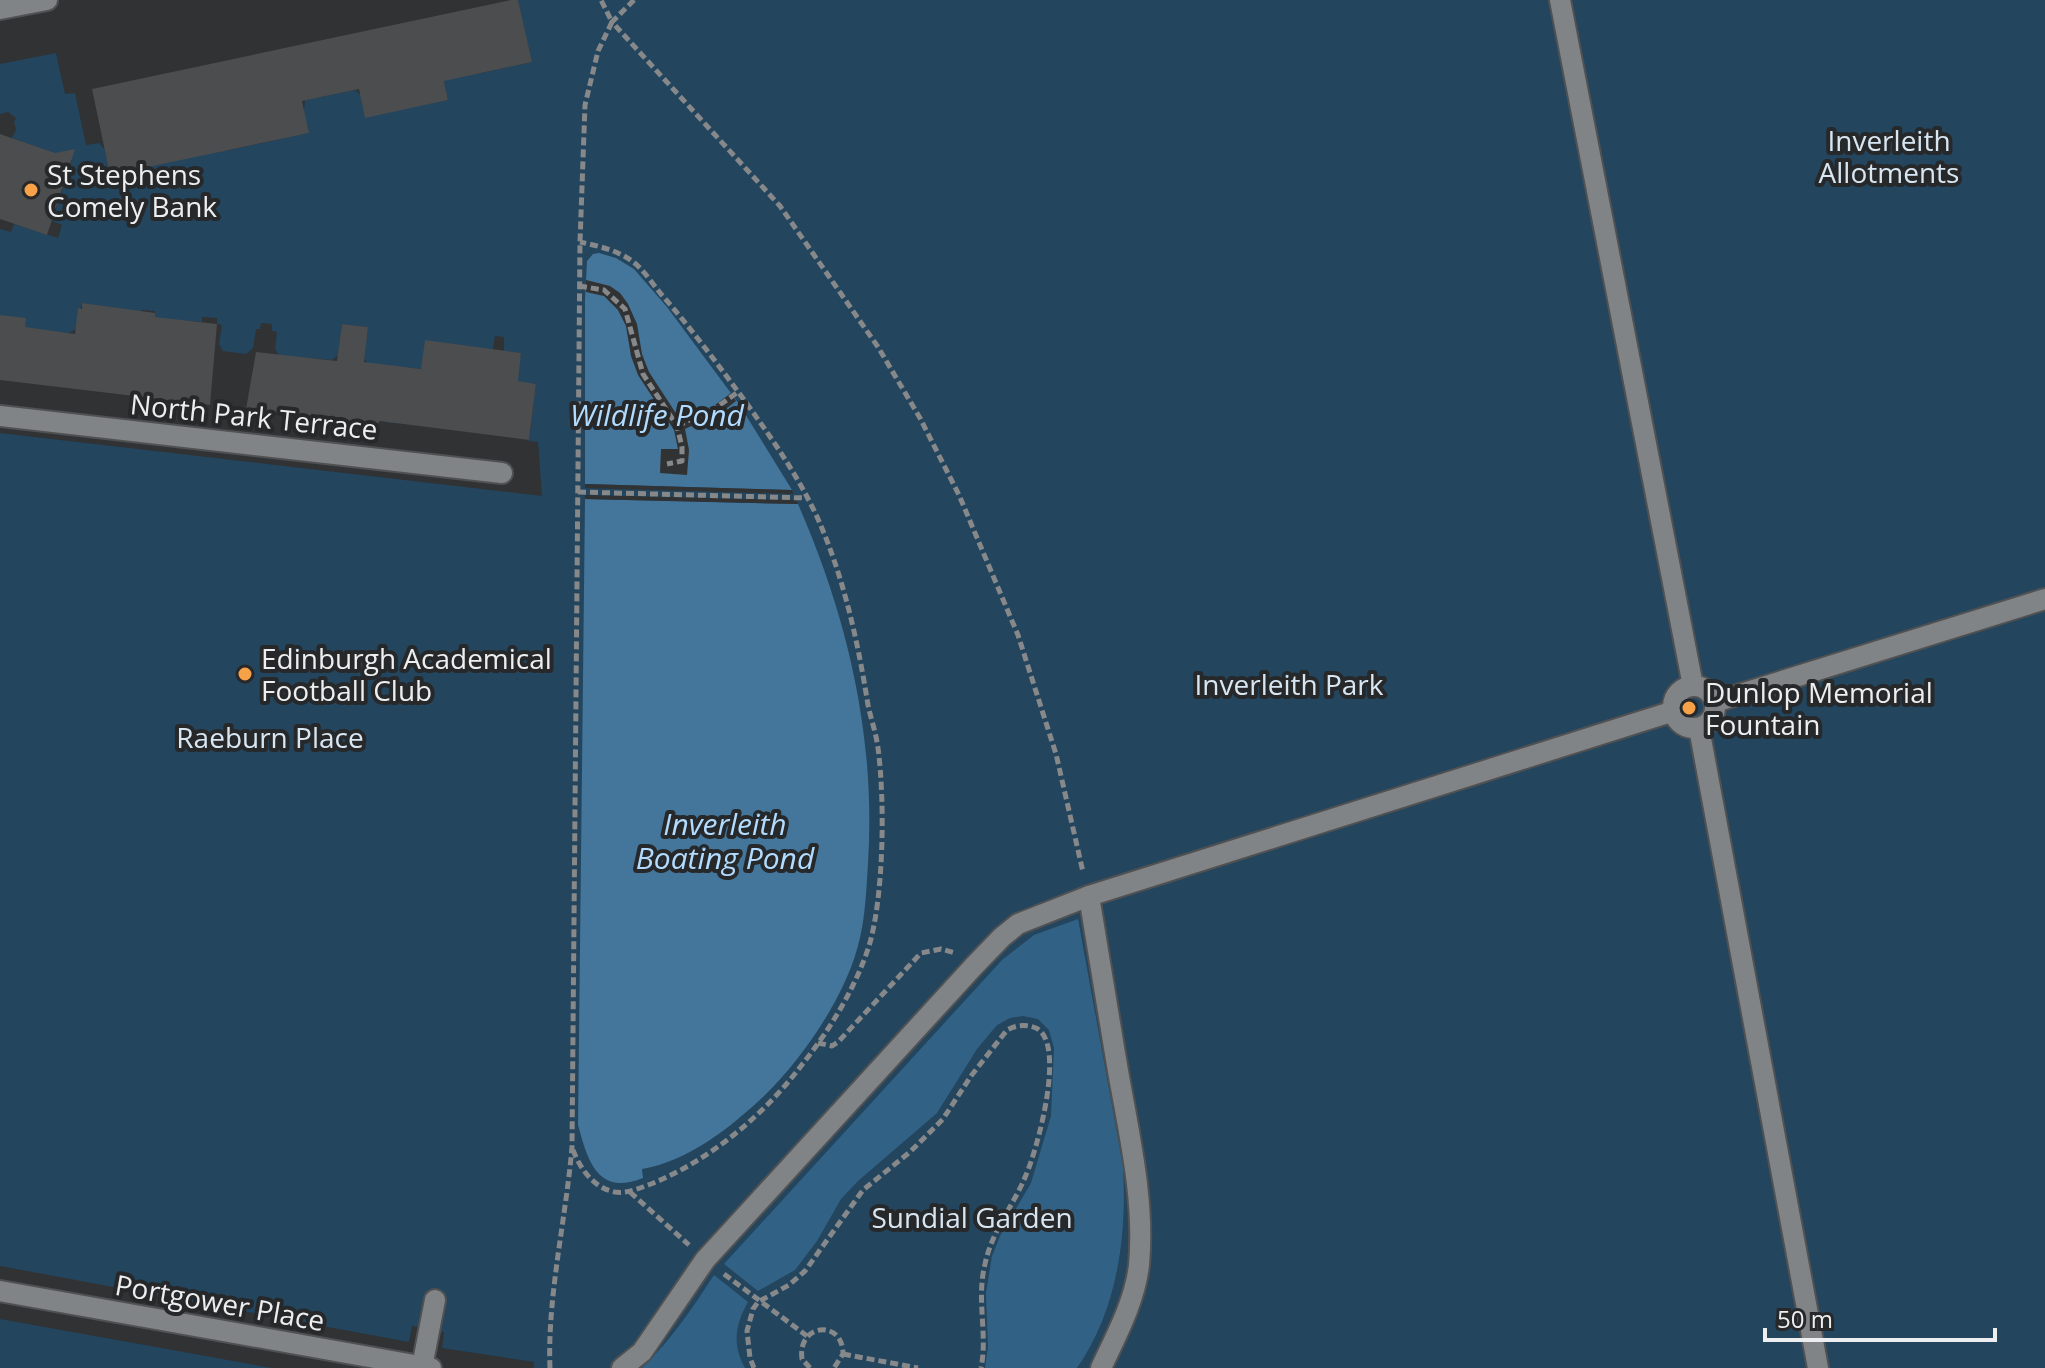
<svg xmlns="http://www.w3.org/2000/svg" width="2045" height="1368" viewBox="0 0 2045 1368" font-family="'Open Sans',sans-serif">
	<rect width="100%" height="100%" fill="#303234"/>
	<g fill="#23455e">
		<path d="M 518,0 L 2045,0 L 2045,1368 L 534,1368 L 534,1362 L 442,1348 L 444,1332 L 412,1326 L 409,1342 L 0,1266 L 0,433 L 542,496 L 538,442 L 529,441 L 536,384 L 516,381 L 521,353 L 504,351 L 504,337 L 495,336 L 493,349 L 422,369 L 401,367 L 394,423 L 388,423 L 390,405 L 364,358 L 368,327 L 342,324 L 338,355 L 332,360 L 312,358 L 305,415 L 291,414 L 297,361 L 281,358 L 275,349 L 277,332 L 272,331 L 272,324 L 261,323 L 260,329 L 256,329 L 253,348 L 246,354 L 223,351 L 219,344 L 222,325 L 217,324 L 217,318 L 202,317 L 202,322 L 155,318 L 155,311 L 141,310 L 140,316 L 82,303 L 76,329 L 69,333 L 57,332 L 51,386 L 0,315 L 0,229 L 11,232 L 14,224 L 58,238 L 62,225 L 52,221 L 72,160 L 12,138 L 16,130 L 14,122 L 16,118 L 8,112 L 0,114 L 0,64 L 56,53 L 65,94 L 75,93 L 86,145 L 99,143 L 105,150 L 110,175 L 220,127 L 225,151 L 308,133 L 304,111 L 305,100 L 355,90 L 361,95 L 427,104 L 448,100 L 444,80 L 473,59 L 477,74 L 531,62 Z"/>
		<path d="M 0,1319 L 272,1368 L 0,1368 Z"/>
	</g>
	<g fill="#316286">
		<path d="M 1078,919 L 1123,1166 C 1127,1235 1118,1309 1077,1368 L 985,1368 L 988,1347 L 986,1293 L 992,1256 L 1000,1236 L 1031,1183 L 1051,1116 L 1054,1048 L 1049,1030 L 1038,1019 L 1023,1016 L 1010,1018 L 997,1025 L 977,1049 L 937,1113 L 858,1181 L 841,1199 L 817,1241 L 795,1270 L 758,1291 L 724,1264 L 1002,960 L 1034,935 Z"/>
		<path d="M 714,1275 L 748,1302 C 735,1325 732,1344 745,1368 L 642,1368 C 671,1340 692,1309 714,1275 Z"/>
	</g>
	<g fill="#44759a">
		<path d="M 599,253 L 616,258 L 634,269 L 667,307 L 739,404 L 792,490 L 585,484 L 585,300 L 587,261 L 593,254 Z"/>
		<path d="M 585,499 L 798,504 C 848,618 876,738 868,863 C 866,896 865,928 854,959 C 838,1006 801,1060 765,1095 C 731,1127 689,1161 642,1169 L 643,1178 C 598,1196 588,1162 578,1125 Z"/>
	</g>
	<g fill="#303234">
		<path d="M 586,280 L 610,286 L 620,293 L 628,304 L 637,324 L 642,354 L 649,372 L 681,421 L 715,405 L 731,393 L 736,401 L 723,411 L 685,429 L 689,450 L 687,475 L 660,473 L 661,449 L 678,449 L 674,430 L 638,375 L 631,356 L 626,326 L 618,310 L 604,296 L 586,292 Z"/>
		<path d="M 585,484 L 792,490 L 793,494 L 585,488 Z"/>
		<path d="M 585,495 L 796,500 L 798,504 L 585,499 Z"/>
	</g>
	<g fill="#4b4d4f">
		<path d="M 511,0 L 518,0 L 532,62 L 444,81 L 448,100 L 365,118 L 359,89 L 302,101 L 309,133 L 110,175 L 92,89 Z"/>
		<path d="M 0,134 L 55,153 L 75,149 L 47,235 L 0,219 Z"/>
		<path d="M 82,303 L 155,313 L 155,317 L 217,324 L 210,405 L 0,380 L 0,315 L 26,318 L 25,327 L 75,334 L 78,308 L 82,309 Z"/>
		<path d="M 342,324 L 368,327 L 364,362 L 421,369 L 425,340 L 521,353 L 518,381 L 536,384 L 529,440 L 380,421 L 371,430 L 362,422 L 246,409 L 256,352 L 337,361 Z"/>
	</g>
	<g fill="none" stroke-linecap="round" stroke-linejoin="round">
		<defs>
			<g id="minor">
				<path d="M 1560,0 L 1693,686"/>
				<path d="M 0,9 L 47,0"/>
				<path d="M 0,416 L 502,473"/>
				<circle cx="1694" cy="707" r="21"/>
				<path d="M 1715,702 L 2045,599"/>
				<path d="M 1699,728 L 1818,1368"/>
				<path d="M 1089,896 C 1099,955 1108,1013 1118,1071 C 1129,1134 1145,1201 1139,1265 C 1135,1301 1116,1336 1101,1368"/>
				<path d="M 0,1291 L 431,1368"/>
				<path d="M 422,1367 L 435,1300"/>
				<path d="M 622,1368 L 642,1352 L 705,1260 L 974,966 L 1002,937 L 1018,924 L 1089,896 L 1674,711"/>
			</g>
		</defs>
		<use href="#minor" stroke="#4f5153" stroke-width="24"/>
		<g stroke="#86888a" stroke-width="5" stroke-dasharray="8 4" stroke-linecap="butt">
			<path d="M 634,0 L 612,22 L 780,206 L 878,347 L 920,418 L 959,495 L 1018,635 L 1056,754 L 1083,872"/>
			<path d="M 579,286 L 604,290 L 625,309 L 643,374 L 677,426 L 682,447 L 682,461 L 667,464"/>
			<path d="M 677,426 L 714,409 L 738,392"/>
			<path d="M 578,492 L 807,498"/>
			<path d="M 818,1043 L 832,1046 L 838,1042 L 921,953 L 941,949 L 955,953"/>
			<path d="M 573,1150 C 580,1168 593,1188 615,1192 C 628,1194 639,1188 651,1184 C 710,1160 763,1116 801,1066 C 829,1031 855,989 869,946 C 884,896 885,800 878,748 C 876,733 871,719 868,705 C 858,642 844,578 818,519 C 798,475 770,436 742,397 C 716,362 690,327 661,294 C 652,283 643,269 632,261 C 617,250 598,246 580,242"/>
			<path d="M 630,1192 L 689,1245"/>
			<path d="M 724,1274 L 807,1336"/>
			<path d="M 843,1354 L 918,1368"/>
			<path d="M 550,1368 C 547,1298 566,1218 572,1147 L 580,242 L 585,105 L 598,51 L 612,22 L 601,0"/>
			<path d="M 754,1368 L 750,1358 L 747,1331 L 753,1309 L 758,1302 L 789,1285 L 805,1271 L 863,1190 L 910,1152 L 943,1119 L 971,1076 L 1007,1030 C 1016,1025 1026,1024 1036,1028 C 1067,1043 1037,1150 1026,1175 C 1013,1207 993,1228 985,1264 C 976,1300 988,1334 981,1368"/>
			<path d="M 810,1368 L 802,1359 C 797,1323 843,1319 843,1354 L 834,1368"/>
		</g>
		<use href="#minor" stroke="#818486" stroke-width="20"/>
	</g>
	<g fill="#f7a149" stroke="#26282a" stroke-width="3">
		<circle cx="31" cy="190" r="8"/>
		<circle cx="245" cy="674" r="8"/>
		<circle cx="1689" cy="708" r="8"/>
	</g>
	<g text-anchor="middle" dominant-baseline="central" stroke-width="8" stroke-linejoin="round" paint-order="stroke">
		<g font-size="28" fill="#d8e6f2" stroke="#26282a">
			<text x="1889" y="140">Inverleith<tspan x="1889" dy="32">Allotments</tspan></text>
			<text x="1289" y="684">Inverleith Park</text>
			<text x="270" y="737">Raeburn Place</text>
			<text x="972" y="1217">Sundial Garden</text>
		</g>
		<g font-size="28" fill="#eceeef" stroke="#26282a" text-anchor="start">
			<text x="47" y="174">St Stephens<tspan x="47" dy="32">Comely Bank</tspan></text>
			<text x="261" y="658">Edinburgh Academical<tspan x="261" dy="32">Football Club</tspan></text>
			<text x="1705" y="692">Dunlop Memorial<tspan x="1705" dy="32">Fountain</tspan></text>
		</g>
		<g font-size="28" fill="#eceeef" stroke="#26282a">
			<text transform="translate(254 416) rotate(6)">North Park Terrace</text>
			<text transform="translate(220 1302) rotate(10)">Portgower Place</text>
		</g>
		<g font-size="30" font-style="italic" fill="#b2dcff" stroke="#26282a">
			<text x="657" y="414">Wildlife Pond</text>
			<text x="725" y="823">Inverleith<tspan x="725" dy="34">Boating Pond</tspan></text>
		</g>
	</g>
	<path d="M1765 1328v12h230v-12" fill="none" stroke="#eceeef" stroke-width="4"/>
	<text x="1777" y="1328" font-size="24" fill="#eceeef" stroke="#26282a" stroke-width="6" paint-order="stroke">50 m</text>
</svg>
